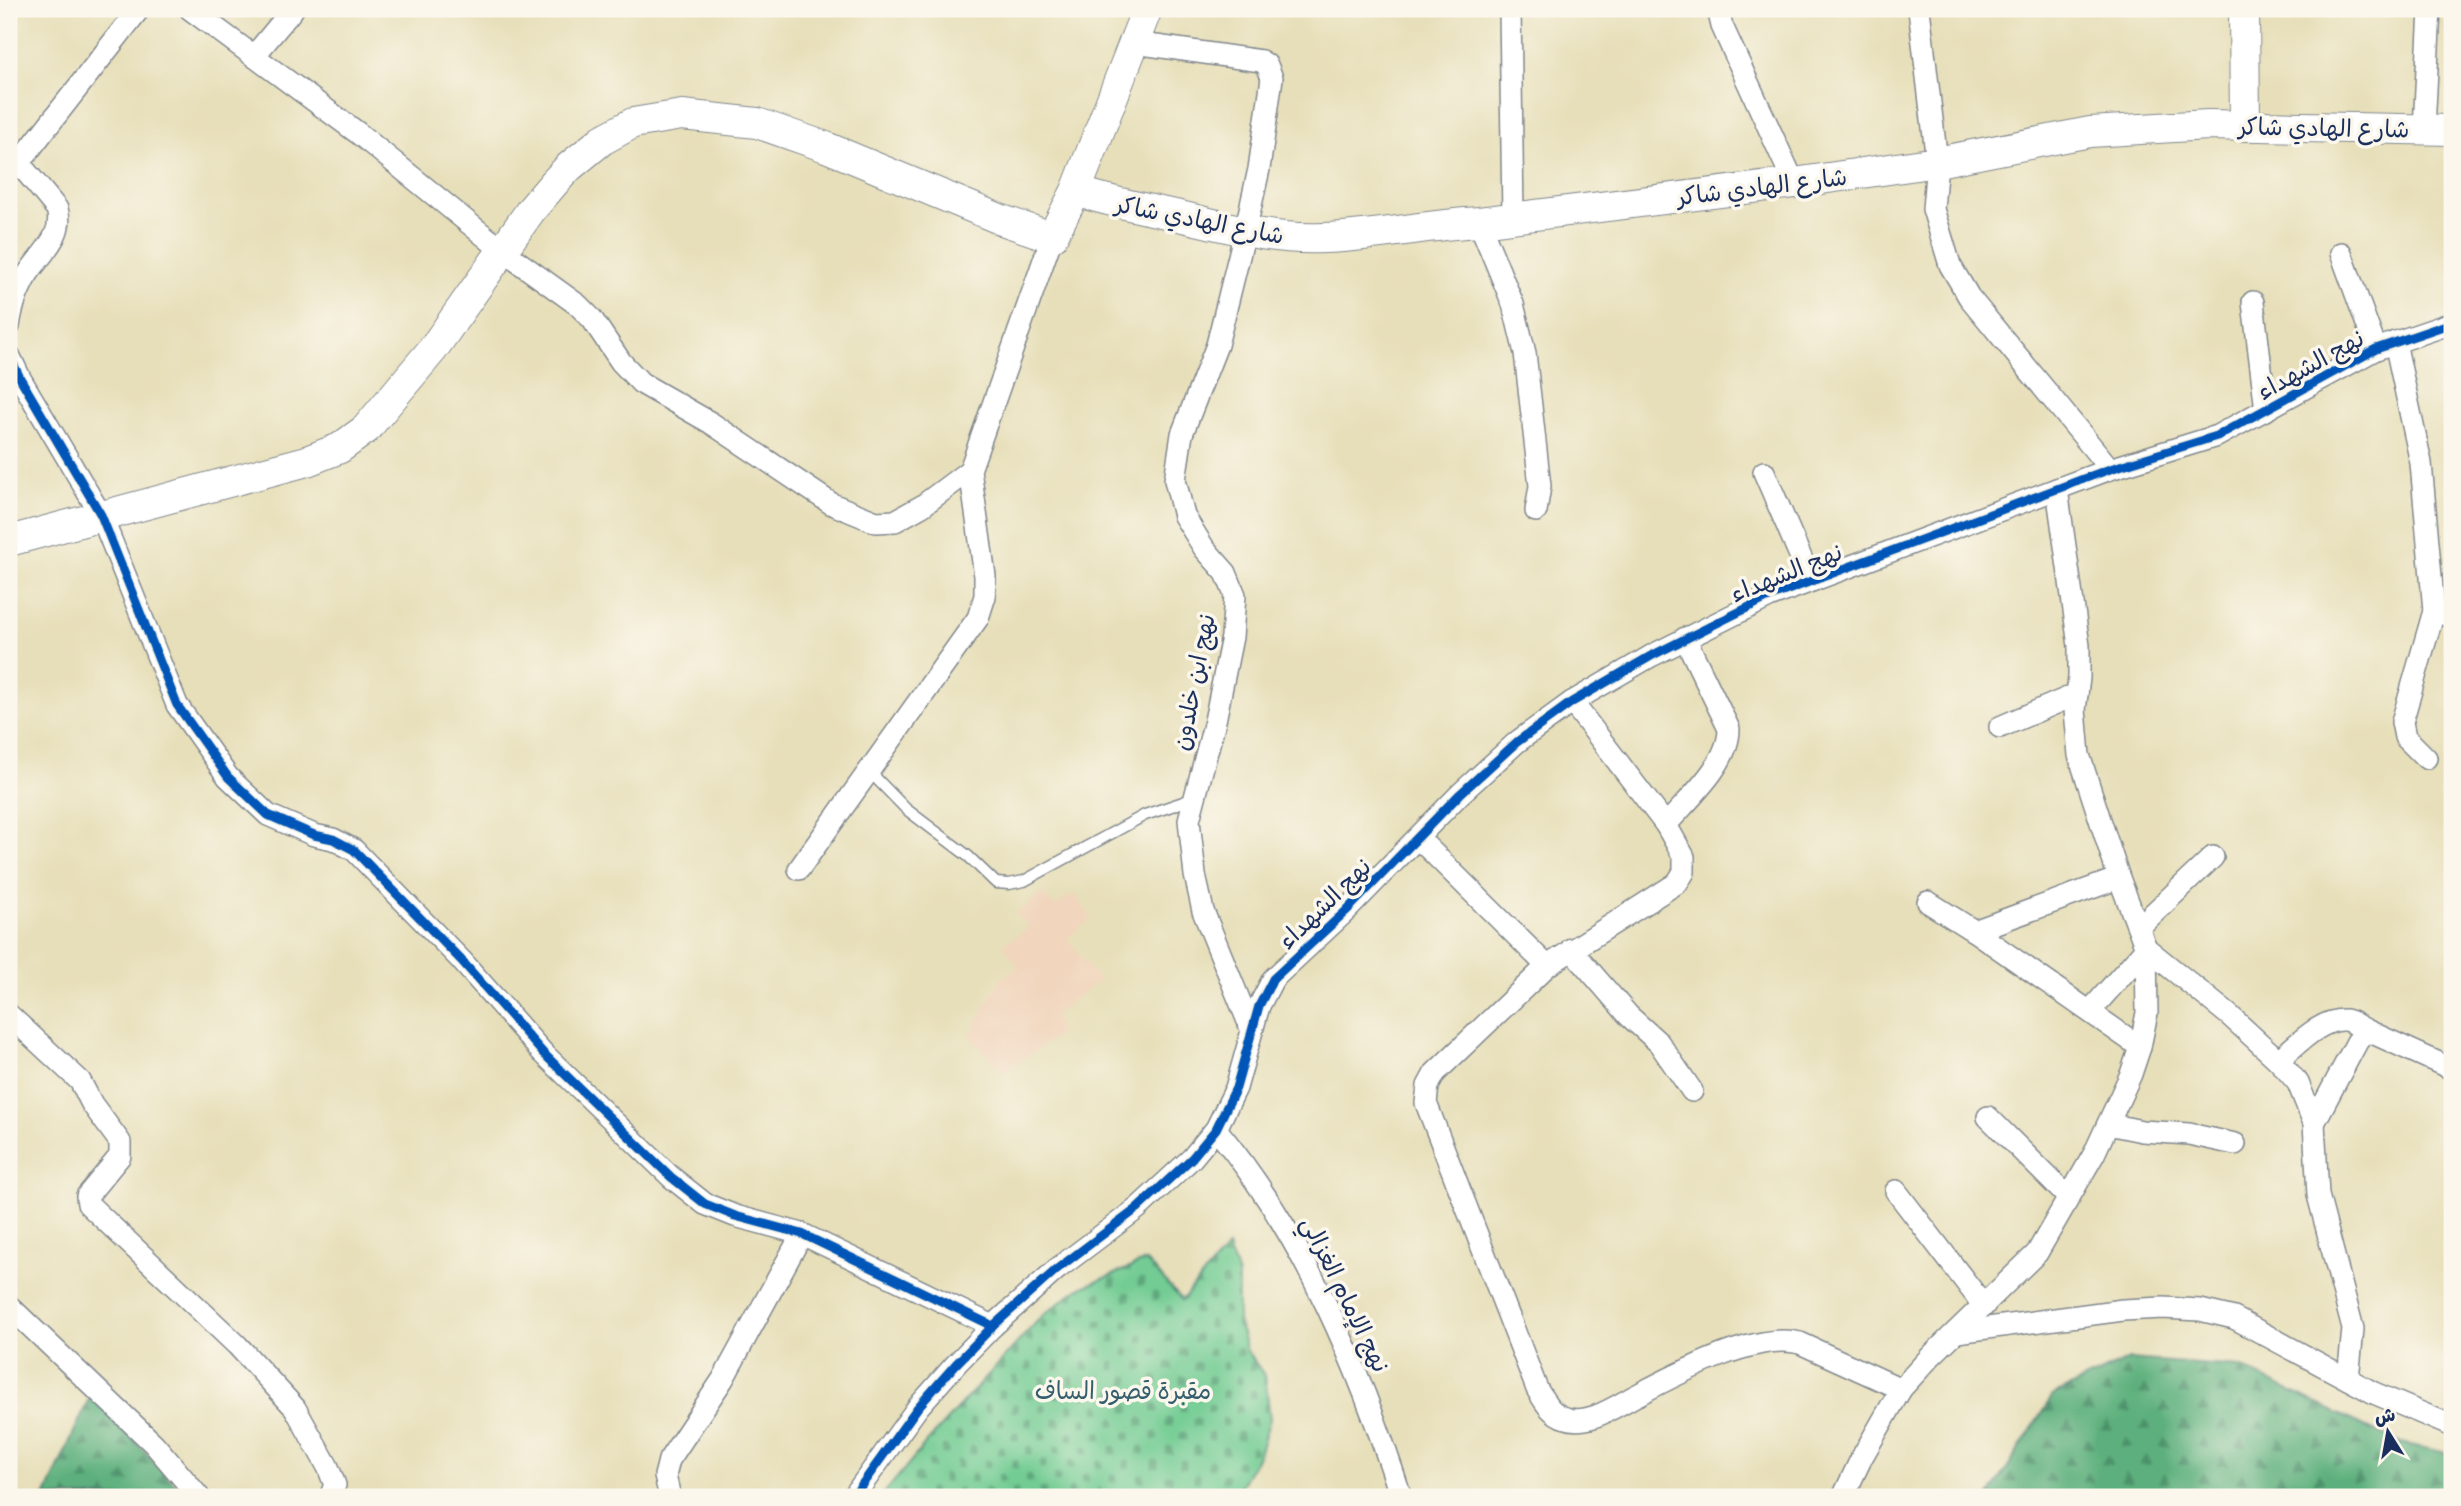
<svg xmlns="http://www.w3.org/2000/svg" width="2461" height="1506" viewBox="0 0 2461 1506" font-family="Delius,'Playpen Sans Arabic',sans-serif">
	<defs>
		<pattern id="forest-firs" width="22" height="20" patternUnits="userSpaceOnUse" patternTransform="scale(1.75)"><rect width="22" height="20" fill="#5db07d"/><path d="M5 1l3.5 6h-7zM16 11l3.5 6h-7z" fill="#4c906a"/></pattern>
		<pattern id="cemetery-stones" width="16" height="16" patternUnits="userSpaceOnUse" patternTransform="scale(1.75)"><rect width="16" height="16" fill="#72cc93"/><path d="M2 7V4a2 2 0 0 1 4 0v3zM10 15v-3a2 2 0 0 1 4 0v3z" fill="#5da67b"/></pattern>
	</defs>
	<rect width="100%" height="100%" fill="#fbf7ec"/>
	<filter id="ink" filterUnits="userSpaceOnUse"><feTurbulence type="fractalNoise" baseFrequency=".0143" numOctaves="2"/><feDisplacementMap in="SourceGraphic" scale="14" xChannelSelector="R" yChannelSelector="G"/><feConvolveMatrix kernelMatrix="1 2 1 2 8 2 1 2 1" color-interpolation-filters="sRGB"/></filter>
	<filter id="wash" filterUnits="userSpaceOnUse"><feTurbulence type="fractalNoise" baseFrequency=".00686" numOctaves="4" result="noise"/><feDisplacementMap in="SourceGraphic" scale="28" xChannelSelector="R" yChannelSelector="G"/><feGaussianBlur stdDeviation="1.57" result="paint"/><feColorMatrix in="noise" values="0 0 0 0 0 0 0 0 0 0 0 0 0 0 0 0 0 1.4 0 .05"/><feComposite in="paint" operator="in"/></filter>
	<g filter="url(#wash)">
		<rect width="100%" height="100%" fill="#e7dfb9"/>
		<path fill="#f1d5bd" d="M 1042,893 L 1054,906 L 1074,894 L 1091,918 L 1067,938 L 1099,981 L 1054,1015 L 1060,1034 L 1004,1072 L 969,1036 L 1000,980 L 1018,966 L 1003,945 L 1030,927 L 1015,914 Z"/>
		<g fill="url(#forest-firs)" stroke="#3c706e" stroke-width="2">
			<path d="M 2129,1359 L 2240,1367 L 2397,1442 L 2452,1454 L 2452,1497 L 1989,1497 L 2053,1395 Z"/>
			<path d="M 91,1394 L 187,1497 L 45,1497 Z"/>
		</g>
		<path fill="url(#cemetery-stones)" stroke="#467e78" stroke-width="2" d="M 1228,1247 L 1238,1275 L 1238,1321 L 1247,1351 L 1265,1376 L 1270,1419 L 1259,1454 L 1239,1489 L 1240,1497 L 881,1497 L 926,1443 L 1042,1316 L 1078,1289 L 1146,1261 L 1182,1300 Z"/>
	</g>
	<g filter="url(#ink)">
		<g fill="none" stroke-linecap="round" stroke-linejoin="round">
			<defs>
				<path id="lane" d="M 869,771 L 906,809 L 968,856 L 996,883 L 1009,884 L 1024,881 L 1145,815 L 1195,798"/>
				<g id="street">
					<path d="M 190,9 L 358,133 L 503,251 L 578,305 L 592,319 L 621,362 L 641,383 L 711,423 L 832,504 L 876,522 L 895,521 L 922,506 L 970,470"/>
					<path d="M 1510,9 L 1513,217"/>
					<path d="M 1718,9 L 1722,26 L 1794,183"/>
					<path d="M 1919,9 L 1937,162 L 1933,209 L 1950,265 L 1969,297 L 2110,469"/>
					<path d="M 1135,43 L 1261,61 L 1267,65 L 1272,78 L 1259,169 L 1245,232 L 1217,345 L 1182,434 L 1175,480 L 1184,516 L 1204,548 L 1226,573 L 1235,595 L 1232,637 L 1215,721 L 1189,820 L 1195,875 L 1203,911 L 1252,1031"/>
					<path d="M 254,56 L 293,9"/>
					<path d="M 2424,129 L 2430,9"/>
					<path d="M 9,151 L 57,209 C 66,237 37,256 24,280 C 17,293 11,311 9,326"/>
					<path d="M 19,163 L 139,9"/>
					<path d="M 1479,222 L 1513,304 L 1525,353 L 1540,486 L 1536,511"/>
					<path d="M 2341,253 L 2376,349"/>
					<path d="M 2253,302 L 2266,410"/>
					<path d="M 2395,342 L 2421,463 L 2434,611 L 2452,617"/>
					<path d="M 9,355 L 20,378 L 101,515 L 177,705 L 228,777 L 268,815 L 314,835 L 333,839 L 354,850 L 461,960 L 543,1053 L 671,1177 L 705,1204 L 735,1216 L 802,1234 L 993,1326"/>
					<path d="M 1764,472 L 1811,581"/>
					<path d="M 2000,727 L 2077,694"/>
					<path d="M 2426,758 L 2405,737 L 2402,722 L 2434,611"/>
					<path d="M 1666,825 C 1688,799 1729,764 1729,729 L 1685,638"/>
					<path d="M 1418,838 L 1547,966 L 1677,883 L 1684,872 L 1684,857 L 1666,825 L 1572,702"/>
					<path d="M 799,869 L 978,618 L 985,596 L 985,576 L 970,470 L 1052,237"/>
					<path d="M 1928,902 L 1974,931 L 2140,1047"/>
					<path d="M 2139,927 L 2213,857"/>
					<path d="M 1974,931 L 2119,878"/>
					<path d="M 1571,949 L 1629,1016 L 1659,1043 L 1692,1091"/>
					<path d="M 1547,966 L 1435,1073 L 1428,1086 L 1426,1103 L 1537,1389 C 1544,1401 1551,1414 1566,1418 C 1588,1426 1616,1406 1635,1396 C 1676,1375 1755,1331 1800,1343 L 1901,1389"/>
					<path d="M 2090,1011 L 2146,948 L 2229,1015 L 2278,1060 L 2298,1083 L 2314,1123 L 2318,1195 L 2353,1329 L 2348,1379"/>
					<path d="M 9,1015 L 80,1081 L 92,1104 L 120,1142 L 120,1156 L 87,1196 L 88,1204 L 237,1345 L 295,1408 L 328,1467 L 335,1485 L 330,1497"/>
					<path d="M 2278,1060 C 2296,1046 2321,1018 2345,1020 C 2352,1021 2360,1027 2366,1030"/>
					<path d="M 1988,1117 L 2068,1197"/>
					<path d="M 2314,1123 L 2357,1042 L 2366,1030 L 2452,1069"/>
					<path d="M 2108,1124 L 2142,1131 L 2189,1134 L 2235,1144"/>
					<path d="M 1216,1129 C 1303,1233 1360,1369 1401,1497"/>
					<path d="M 1896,1191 L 1984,1306"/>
					<path d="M 9,1306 L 154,1444 L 199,1497"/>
					<path d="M 1957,1332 L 2123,1310 L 2163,1308 L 2200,1310 L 2234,1318 L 2374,1393 L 2452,1426"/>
					<path d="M 670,1497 L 665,1476 L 669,1460 L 723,1379 L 802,1234"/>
					<path d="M 853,1497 L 918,1407 L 956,1364 L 993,1326 L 1057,1269 L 1138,1208 L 1192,1158 L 1216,1129 L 1236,1088 L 1259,1006 L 1273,979 L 1346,911 L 1460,794 L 1517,742 L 1572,702 L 1651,656 L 1769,597 L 2110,469 L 2217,436 L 2376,349 L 2452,323"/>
					<path d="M 1843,1497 L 1862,1457 L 1901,1389 L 1931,1356 L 2037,1253 L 2094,1154 L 2131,1074 L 2140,1047 L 2147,1013 L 2146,948 L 2119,878 L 2079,755 L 2075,710 L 2079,678 L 2079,646 L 2057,489"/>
				</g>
				<g id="secondary">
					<path d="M 2244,9 L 2245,126"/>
					<path d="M 1076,191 C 1107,201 1138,207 1170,214 C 1221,225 1271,241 1324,238 C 1376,236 1427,225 1479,222 L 1794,183 L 1937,162 L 2090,132 L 2208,125 L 2452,130"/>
					<path d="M 9,541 L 307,461 L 340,448 L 366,429 L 433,349 L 531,210 L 554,183 L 569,167 L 602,140 L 633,123 L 682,115 L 757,123 L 826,147 L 1002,220 L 1052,237 L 1076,191 L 1147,9"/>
				</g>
			</defs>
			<use href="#lane" stroke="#81878c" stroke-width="13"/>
			<use href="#street" stroke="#81878c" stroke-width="24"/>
			<use href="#secondary" stroke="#81878c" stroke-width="32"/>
			<use href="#lane" stroke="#fff" stroke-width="10"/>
			<use href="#street" stroke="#fff" stroke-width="21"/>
			<use href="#secondary" stroke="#fff" stroke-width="30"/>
			<defs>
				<g id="cycleway">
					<path d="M 9,355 L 20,378 L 101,515 L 177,705 L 228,777 L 268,815 L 314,835 L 333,839 L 354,850 L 461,960 L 543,1053 L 671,1177 L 705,1204 L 735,1216 L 802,1234 L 993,1326"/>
					<path d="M 853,1497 L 918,1407 L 956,1364 L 993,1326 L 1057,1269 L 1138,1208 L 1192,1158 L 1216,1129 L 1236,1088 L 1259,1006 L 1273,979 L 1346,911 L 1460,794 L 1517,742 L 1572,702 L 1651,656 L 1769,597 L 2110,469 L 2217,436 L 2376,349 L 2452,323"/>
				</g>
			</defs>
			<use href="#cycleway" stroke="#fbf7ec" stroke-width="13"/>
			<use href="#cycleway" stroke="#0057b8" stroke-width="9"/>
		</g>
	</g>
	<g text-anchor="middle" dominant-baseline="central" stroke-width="7" stroke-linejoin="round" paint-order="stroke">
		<g font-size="24" fill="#1b2f5e" stroke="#fbf7ec">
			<text transform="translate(2324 127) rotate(1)">شارع الهادي شاكر</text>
			<text transform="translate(1762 186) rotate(-7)">شارع الهادي شاكر</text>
			<text transform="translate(1200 219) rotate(11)">شارع الهادي شاكر</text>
			<text transform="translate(2310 364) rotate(-29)">نهج الشهداء</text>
			<text transform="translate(1786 572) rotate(-22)">نهج الشهداء</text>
			<text transform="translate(1193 682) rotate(-79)">نهج ابن خلدون</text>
			<text transform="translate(1324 903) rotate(-44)">نهج الشهداء</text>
			<text transform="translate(1346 1294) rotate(64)">نهج الإمام الغزالي</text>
		</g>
		<g font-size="24" fill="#355e6e" stroke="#fbf7ec">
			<text x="1123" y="1390">مقبرة قصور الساف</text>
		</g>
	</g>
	<rect width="2461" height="1506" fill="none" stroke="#fbf7ec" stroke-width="35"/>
	<g transform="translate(2388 1432) rotate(349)" stroke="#fbf7ec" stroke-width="5" paint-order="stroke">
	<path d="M0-5L12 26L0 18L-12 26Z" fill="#1b2f5e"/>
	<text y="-10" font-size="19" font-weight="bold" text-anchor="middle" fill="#1b2f5e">ش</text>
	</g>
</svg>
